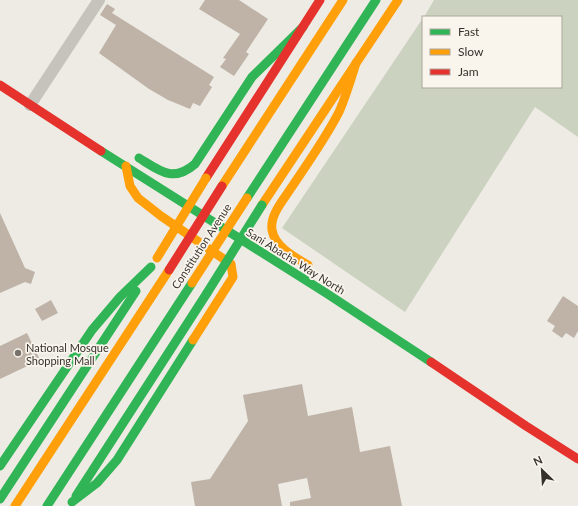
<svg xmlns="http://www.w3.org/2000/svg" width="578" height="506" viewBox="0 0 578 506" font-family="Lato,sans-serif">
	<rect width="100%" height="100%" fill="#edebe4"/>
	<path fill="#cbd2bf" d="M 434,0 L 578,0 L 578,137 L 535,107 L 405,312 L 282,228 L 423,18 L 423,87 L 561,87 L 561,17 L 424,17 Z"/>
	<g fill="#bfb3a8">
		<path d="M 205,0 L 239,0 L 268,19 L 246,52 L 249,54 L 234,76 L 220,67 L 226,59 L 223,58 L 240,34 L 199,9 Z"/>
		<path d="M 107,4 L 115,9 L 112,13 L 214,77 L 209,85 L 212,87 L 200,106 L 193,103 L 190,109 L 168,100 L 149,89 L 99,53 L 116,25 L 100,15 Z"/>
		<path d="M 0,213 L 25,268 L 35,272 L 31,284 L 25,282 L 0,293 Z"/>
		<path d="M 563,296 L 578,306 L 578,331 L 574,338 L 566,333 L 562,338 L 552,331 L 555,326 L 547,321 Z"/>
		<path d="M 51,300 L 58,313 L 42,321 L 35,309 Z"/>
		<path d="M 27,333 L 40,360 L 0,379 L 0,346 Z"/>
		<path d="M 302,384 L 308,416 L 352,407 L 360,452 L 390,446 L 402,506 L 290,506 L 290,502 L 311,498 L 307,478 L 278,484 L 282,506 L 195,506 L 191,482 L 210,479 L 248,421 L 243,395 Z"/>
	</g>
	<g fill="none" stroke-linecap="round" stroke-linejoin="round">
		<path stroke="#c6c3bd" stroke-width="12" d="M 30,105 L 99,0"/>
		<g stroke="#30b455" stroke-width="9">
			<path d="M 101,151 L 326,293 L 431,362"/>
			<path d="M 139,158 C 160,171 173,183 195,164 L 252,77 L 303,27"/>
			<path d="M 247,198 L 376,0"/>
			<path d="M 0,466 L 92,330 L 120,297 L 151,267"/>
			<path d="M 76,496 L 207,293"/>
			<path d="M 0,499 L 136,291"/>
			<path d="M 72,502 L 97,483 L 117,460 L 193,340"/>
			<path d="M 47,506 L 192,283"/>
		</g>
		<g stroke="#ff9f0a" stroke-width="9">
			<path d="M 126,166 L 130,186 L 138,198 L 161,216 L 231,264 L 233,277 L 193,340"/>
			<path d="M 222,186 L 343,0"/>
			<path d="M 262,205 L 398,0"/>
			<path d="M 308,265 C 294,257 275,247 272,230 C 270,217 280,204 287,194 C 305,167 324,141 339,112 C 346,96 351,79 356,63"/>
			<path d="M 15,506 L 169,270"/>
		</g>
		<g stroke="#e5322d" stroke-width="9">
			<path d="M 0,85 L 101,151"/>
			<path d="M 206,178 L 320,0"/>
			<path d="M 431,362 L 526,426 L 578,459"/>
		</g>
		<path stroke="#30b455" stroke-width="9" d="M 207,293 L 262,205"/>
		<g stroke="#ff9f0a" stroke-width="9">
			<path d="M 157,258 L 206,178"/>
			<path d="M 192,283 L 247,198"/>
		</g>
		<path stroke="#e5322d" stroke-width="9" d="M 169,270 L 222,186"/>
	</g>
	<circle fill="#77726c" stroke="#f9f5ec" stroke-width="1.5" cx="18" cy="353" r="4"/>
	<g text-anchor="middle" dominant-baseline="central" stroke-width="3.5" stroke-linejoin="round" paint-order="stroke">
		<g font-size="11" fill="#37312b" stroke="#f9f5ec">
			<text transform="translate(201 246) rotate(-57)">Constitution Avenue</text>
			<text transform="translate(296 261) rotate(32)">Sani Abacha Way North</text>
		</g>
		<g font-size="11" fill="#37312b" stroke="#f9f5ec" text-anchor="start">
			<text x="26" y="347">National Mosque<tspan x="26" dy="13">Shopping Mall</tspan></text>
		</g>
	</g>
	<rect x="422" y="16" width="140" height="72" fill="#f9f5ec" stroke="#aba79f"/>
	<rect x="430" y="29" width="20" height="6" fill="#30b455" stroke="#aba79f"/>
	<text x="458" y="36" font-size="12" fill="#37312b">Fast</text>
	<rect x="430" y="49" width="20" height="6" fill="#ff9f0a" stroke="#aba79f"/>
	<text x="458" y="56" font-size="12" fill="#37312b">Slow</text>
	<rect x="430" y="69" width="20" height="6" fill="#e5322d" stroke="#aba79f"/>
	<text x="458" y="76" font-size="12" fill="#37312b">Jam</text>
	<g transform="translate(542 470) rotate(335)" stroke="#f9f5ec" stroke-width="3" paint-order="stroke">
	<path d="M0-3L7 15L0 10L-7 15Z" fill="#37312b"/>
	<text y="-6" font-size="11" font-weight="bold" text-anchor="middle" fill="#37312b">N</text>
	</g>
</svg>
